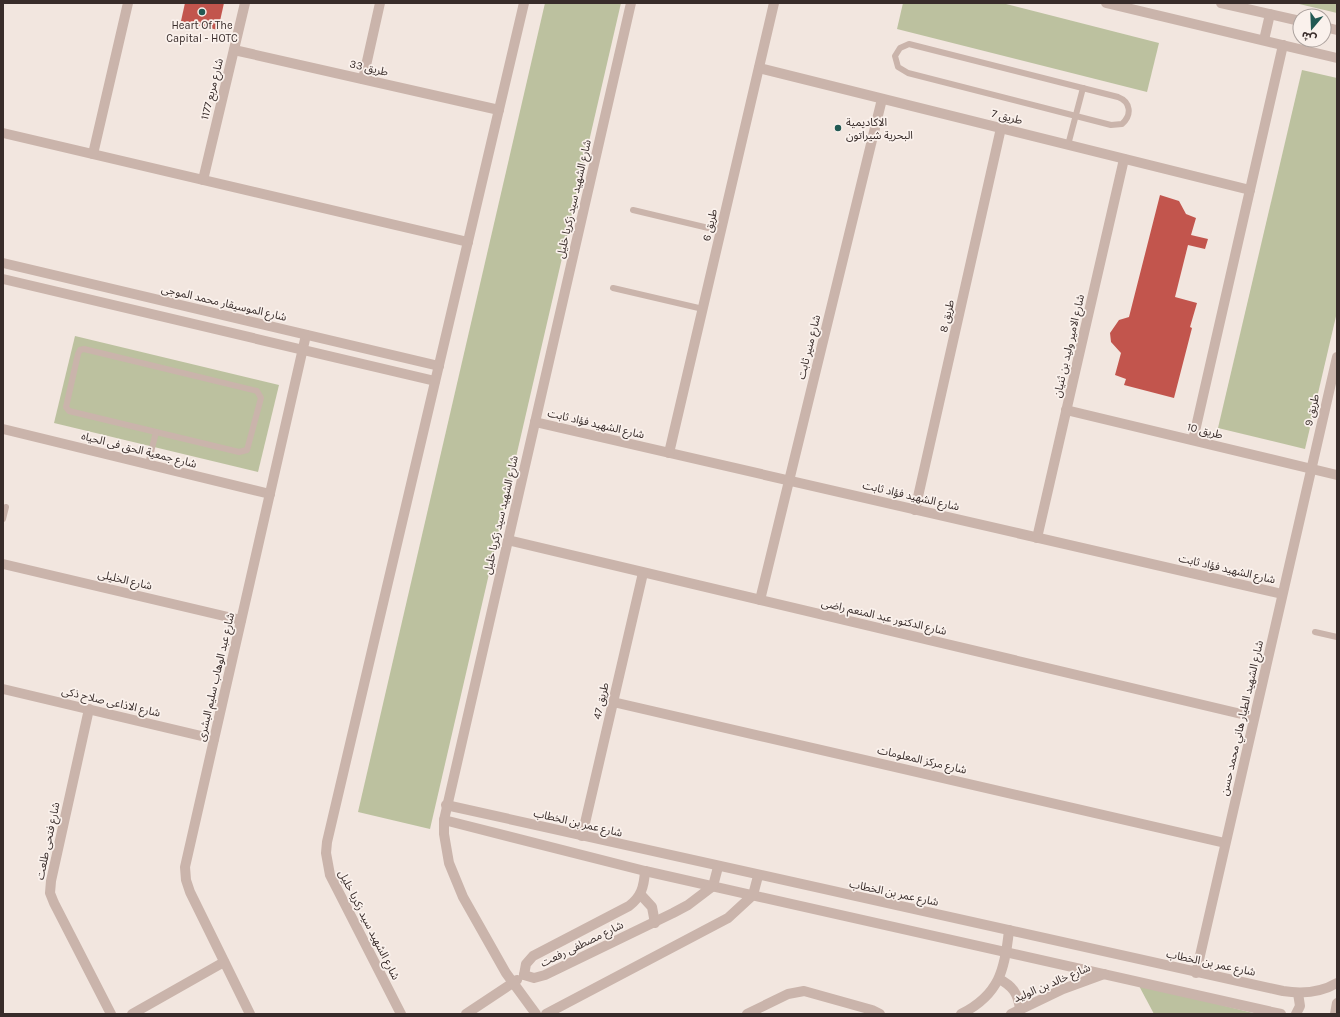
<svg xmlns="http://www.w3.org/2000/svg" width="1340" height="1017" viewBox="0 0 1340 1017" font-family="Karla,'Noto Sans Arabic',sans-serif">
	<rect width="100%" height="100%" fill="#f2e6df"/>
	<g fill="#bcc19f">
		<path d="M 545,3 L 621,3 L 430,829 L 358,812 Z"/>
		<path d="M 903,3 L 1002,3 L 1159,43 L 1147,92 L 897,29 Z"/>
		<path d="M 1295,3 L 1337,3 L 1337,13 Z"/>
		<path d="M 1302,70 L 1337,78 L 1337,312 L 1305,449 L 1218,428 Z"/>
		<path d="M 75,336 L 279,385 L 258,472 L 54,423 Z"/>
		<path d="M 1138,984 L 1257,1014 L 1154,1014 Z"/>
	</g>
	<g fill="#c2554d">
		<path d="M 185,3 L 224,3 L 218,30 L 181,21 Z"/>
		<path d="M 1160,195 L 1179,201 L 1186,214 L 1196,218 L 1191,235 L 1208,239 L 1205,249 L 1188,245 L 1175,297 L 1197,303 L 1190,327 L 1192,328 L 1174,398 L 1124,385 L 1126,379 L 1115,375 L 1121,353 L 1111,342 L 1110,333 L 1119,320 L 1129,317 Z"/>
	</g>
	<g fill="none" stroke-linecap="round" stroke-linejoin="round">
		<g stroke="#cab4ab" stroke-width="6">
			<path d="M 909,44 L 1118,97 C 1131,102 1132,115 1122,124 L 1111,125 L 908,73 L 898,67 L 895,56 L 900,48 Z"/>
			<path d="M 1068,145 L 1083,88"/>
			<path d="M 633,210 L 721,231"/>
			<path d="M 613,288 L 703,309"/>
			<path d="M 84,349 L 257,391 L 261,398 L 247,450 L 239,452 L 69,411 L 66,407 L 78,354 L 80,350 Z"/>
			<path d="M 148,464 L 156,432"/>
			<path d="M 3,519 L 6,507"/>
			<path d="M 1315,632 L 1337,637"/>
		</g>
		<g stroke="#cab4ab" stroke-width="10">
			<path d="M 234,50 L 499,110"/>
			<path d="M 759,68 L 1250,190"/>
			<path d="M 363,79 L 380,3"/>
			<path d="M 3,133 L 468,242"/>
			<path d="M 93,154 L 128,3"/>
			<path d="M 203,180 L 245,3"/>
			<path d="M 1066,410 L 1337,475"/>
			<path d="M 535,422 L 1282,594"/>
			<path d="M 3,429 L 270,494"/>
			<path d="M 1193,440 L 1283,45"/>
			<path d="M 669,453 L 774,3"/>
			<path d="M 915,510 L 1001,128"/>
			<path d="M 1037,538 L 1124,159"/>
			<path d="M 508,540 L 1254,717"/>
			<path d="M 3,564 L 241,620"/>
			<path d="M 760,600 L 882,99"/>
			<path d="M 3,689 L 214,739"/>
			<path d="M 613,702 L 1225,843"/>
			<path d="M 89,709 L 51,881 L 50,893 L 54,903 L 111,1014"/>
			<path d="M 446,805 L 1283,991 C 1302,994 1320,993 1337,983"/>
			<path d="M 444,820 L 645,871 L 1281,1014"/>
			<path d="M 582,836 L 643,573"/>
			<path d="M 713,886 L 718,867"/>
			<path d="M 1196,973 L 1337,357"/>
			<path d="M 132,1014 L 224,962"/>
			<path d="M 250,1014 L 190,892 L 186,880 L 185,867 L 306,335"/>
			<path d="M 546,1014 L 728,918 L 753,895 L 758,876"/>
			<path d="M 747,1014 L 788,994 L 804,991 L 872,1010 L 880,1014"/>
			<path d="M 1296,1014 L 1300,1006 L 1298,993"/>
			<path d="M 1335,1014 L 1337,1003"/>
		</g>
		<g stroke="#cab4ab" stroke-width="10">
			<path d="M 1106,3 L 1337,58"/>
			<path d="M 1221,3 L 1300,21"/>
			<path d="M 1324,27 L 1337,30"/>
			<path d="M 1264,40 L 1270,14"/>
			<path d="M 3,263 L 439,366"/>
			<path d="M 3,279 L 435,381"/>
			<path d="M 641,895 L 652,907 L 655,923"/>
			<path d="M 524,975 L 534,978 L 545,975 L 673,913 L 688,905 L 713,886"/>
			<path d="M 524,975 L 526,964 L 533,956 L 629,906 C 641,897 644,887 645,871"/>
			<path d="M 999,979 C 1013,986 1018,994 1020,1009"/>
			<path d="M 401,1014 L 330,875 L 326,853 L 327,842 L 524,3"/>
			<path d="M 466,1014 L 517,980"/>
			<path d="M 536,1014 L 506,973 L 463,897 L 449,863 L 444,834 L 444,820 L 631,3"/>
			<path d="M 961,1014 C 999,995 1005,970 1009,930"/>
			<path d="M 1011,1014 L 1063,989 L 1104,974"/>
		</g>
	</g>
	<g fill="#215953" stroke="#faf1ec" stroke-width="1.5">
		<circle cx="202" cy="12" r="4"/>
		<circle cx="838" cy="128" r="4"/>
	</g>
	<g text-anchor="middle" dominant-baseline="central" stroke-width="3.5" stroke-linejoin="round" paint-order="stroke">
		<g font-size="11" fill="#382c2a" stroke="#faf1ec">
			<text x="202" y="25">Heart Of The<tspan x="202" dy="13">Capital - HOTC</tspan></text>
			<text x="846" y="122" text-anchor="start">الاكاديمية<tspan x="846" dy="13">البحرية شيراتون</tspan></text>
		</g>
		<g font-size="11" fill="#382c2a" stroke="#faf1ec">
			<text transform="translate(369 68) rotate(13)">طريق 33</text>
			<text transform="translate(212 89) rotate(-76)">شارع مربع 1177</text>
			<text transform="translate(1007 117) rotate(14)">طريق 7</text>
			<text transform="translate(574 199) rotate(-77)">شارع الشهيد سيد زكريا خليل</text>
			<text transform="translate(710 225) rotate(-77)">طريق 6</text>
			<text transform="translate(224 303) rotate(13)">شارع الموسيقار محمد الموجى</text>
			<text transform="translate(947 316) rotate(-77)">طريق 8</text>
			<text transform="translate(1069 346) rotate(-77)">شارع الامير وليد بن ثنيان</text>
			<text transform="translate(809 347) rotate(-76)">شارع منير ثابت</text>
			<text transform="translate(1312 410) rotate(-77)">طريق 9</text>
			<text transform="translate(596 424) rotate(13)">شارع الشهيد فؤاد ثابت</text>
			<text transform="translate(1205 431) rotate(14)">طريق 10</text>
			<text transform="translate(139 450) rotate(14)">شارع جمعية الحق فى الحياه</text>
			<text transform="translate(911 496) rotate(13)">شارع الشهيد فؤاد ثابت</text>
			<text transform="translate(501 515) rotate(-77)">شارع الشهيد سيد زكريا خليل</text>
			<text transform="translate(1227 569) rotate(13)">شارع الشهيد فؤاد ثابت</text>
			<text transform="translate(125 580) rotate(13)">شارع الخليلى</text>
			<text transform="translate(884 617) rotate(13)">شارع الدكتور عبد المنعم راضى</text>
			<text transform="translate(216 677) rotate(-77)">شارع عبد الوهاب سليم البشرى</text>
			<text transform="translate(601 701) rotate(-77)">طريق 47</text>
			<text transform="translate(111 702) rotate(13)">شارع الاذاعى صلاح ذكى</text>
			<text transform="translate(1242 718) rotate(-77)">شارع الشهيد الطيار هاني محمد حسن</text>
			<text transform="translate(922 760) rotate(13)">شارع مركز المعلومات</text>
			<text transform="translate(578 823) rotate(13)">شارع عمر بن الخطاب</text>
			<text transform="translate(48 841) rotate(-78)">شارع فتحى طلعت</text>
			<text transform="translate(894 893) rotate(12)">شارع عمر بن الخطاب</text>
			<text transform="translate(369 925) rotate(63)">شارع الشهيد سيد زكريا خليل</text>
			<text transform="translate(582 944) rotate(-26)">شارع مصطفى رفعت</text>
			<text transform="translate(1211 963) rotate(12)">شارع عمر بن الخطاب</text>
			<text transform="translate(1052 983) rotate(-23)">شارع خالد بن الوليد</text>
		</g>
	</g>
	<rect width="1340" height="1017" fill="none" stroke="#382c2a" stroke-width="8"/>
	<g transform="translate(1312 28) rotate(199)"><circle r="19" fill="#faf1ec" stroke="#aca29e"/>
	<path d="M0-3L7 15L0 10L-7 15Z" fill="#215953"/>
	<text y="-6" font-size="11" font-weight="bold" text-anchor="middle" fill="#382c2a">ش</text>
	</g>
</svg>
